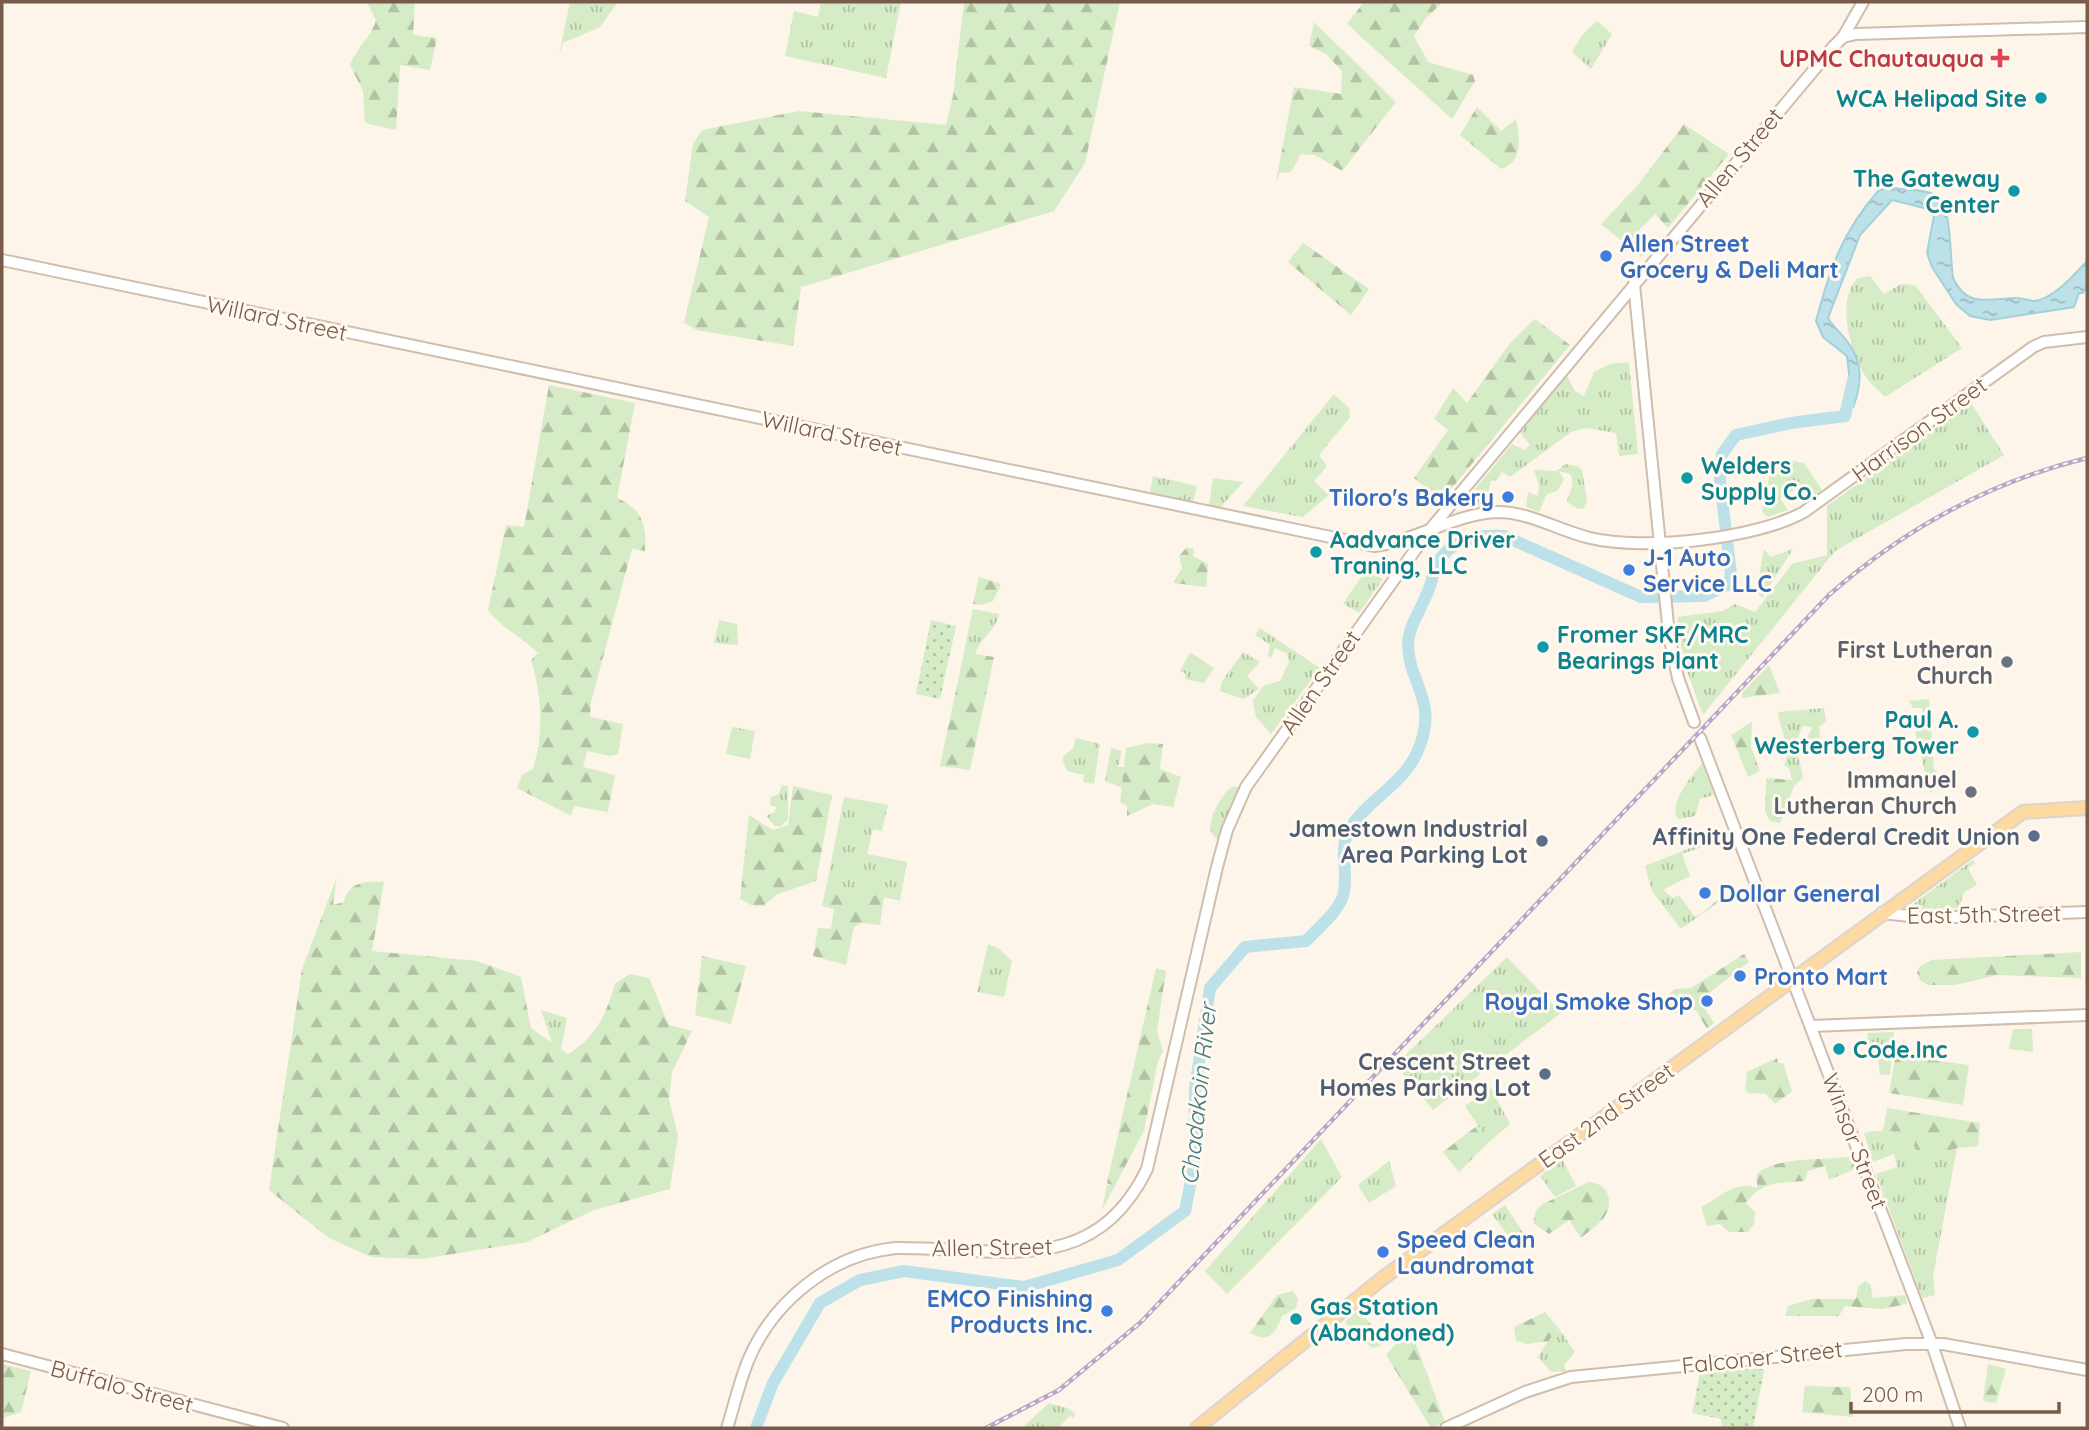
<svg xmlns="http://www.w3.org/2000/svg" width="2089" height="1430" viewBox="0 0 2089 1430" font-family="Quicksand,sans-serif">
	<defs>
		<pattern id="grass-tufts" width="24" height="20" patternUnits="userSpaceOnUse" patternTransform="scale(1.75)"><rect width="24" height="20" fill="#d5ecc6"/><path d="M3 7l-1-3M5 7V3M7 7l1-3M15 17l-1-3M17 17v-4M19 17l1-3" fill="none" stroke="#b2c2a3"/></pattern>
		<pattern id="forest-firs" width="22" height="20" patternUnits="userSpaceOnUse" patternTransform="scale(1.75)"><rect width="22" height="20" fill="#d5ecc6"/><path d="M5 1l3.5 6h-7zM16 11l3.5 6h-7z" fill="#b2c2a3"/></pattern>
		<pattern id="park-dots" width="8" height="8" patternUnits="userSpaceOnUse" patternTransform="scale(1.75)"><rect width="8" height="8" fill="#d5ecc6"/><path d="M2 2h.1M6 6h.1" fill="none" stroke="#b2c2a3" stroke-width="1.8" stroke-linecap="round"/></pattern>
		<pattern id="water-ripples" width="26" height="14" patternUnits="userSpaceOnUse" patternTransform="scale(1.75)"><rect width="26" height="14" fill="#bce1e8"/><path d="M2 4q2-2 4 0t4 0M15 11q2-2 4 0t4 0" fill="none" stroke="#9eb9be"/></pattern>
	</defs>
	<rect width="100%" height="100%" fill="#fdf5e9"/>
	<g fill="url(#grass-tufts)">
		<path d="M 570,2 L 618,2 L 600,27 L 563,43 L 559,55 Z"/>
		<path d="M 821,2 L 901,2 L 886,78 L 785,56 L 794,11 L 818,17 Z"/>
		<path d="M 1597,21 L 1612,34 L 1591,69 L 1572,52 L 1582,35 Z"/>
		<path d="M 1870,276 L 1884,294 L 1901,284 L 1915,285 L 1962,348 L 1885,397 C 1879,391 1871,384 1866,377 C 1851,355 1835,298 1858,278 Z"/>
		<path d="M 1629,362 L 1638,454 L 1619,456 L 1616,433 L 1586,428 L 1571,432 L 1510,477 L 1502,472 L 1497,480 L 1491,481 L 1485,506 L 1476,506 L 1475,489 L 1512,444 L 1525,450 L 1530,445 L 1520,432 L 1567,376 L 1575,391 L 1584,396 L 1594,372 L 1610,364 Z"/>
		<path d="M 1334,394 L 1349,408 L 1350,417 L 1319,455 L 1327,466 L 1314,481 L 1329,495 L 1303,517 L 1243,506 Z"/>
		<path d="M 1971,403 L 2004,455 L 1835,551 L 1703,715 L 1684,663 L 1677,617 L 1723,611 L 1735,604 L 1755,612 L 1792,564 L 1827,555 L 1827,506 Z"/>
		<path d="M 1788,460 L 1804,463 L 1822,490 L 1804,502 L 1795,489 L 1780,498 L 1788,510 L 1768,517 L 1762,512 L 1770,473 Z"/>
		<path d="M 1565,464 L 1577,466 L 1582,470 L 1587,501 L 1584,508 L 1578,509 L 1567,502 C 1569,491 1576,486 1570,474 L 1559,471 L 1564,480 L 1557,491 L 1547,494 L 1539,512 L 1526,507 L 1528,492 L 1538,496 L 1539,484 L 1534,470 L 1557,471 Z"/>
		<path d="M 1153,476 L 1197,486 L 1193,502 L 1150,493 Z"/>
		<path d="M 1213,478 L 1243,482 L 1220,508 L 1209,506 Z"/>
		<path d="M 1764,549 L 1771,557 L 1793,549 L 1762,598 L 1756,592 Z"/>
		<path d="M 1367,568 L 1383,579 L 1359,613 L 1343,604 Z"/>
		<path d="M 973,609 L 999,614 C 995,632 981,637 975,654 L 964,652 Z"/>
		<path d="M 719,620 L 737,624 L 738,645 L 714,643 Z"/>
		<path d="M 1260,628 L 1320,668 L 1271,734 L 1256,717 L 1253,701 L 1263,686 L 1280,681 L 1289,662 L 1287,654 L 1275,648 L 1271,658 L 1268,655 L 1270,645 L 1255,635 Z"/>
		<path d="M 1190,652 L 1214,668 L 1204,683 L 1185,679 L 1186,674 L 1180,671 Z"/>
		<path d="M 1243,652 L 1260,662 L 1247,676 L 1259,689 L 1243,699 L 1220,691 L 1222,681 Z"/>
		<path d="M 1929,699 L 1934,769 L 1945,782 L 1930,793 L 1915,732 L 1925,728 L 1922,708 L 1913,708 L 1909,701 Z"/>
		<path d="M 1824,708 L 1826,722 L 1819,727 L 1821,751 L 1818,751 L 1816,740 L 1805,742 L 1812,727 L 1802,726 L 1796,744 L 1803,778 L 1794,786 L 1789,769 L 1784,765 C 1793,750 1779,729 1778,712 Z"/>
		<path d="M 732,727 L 755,731 L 750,759 L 726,754 Z"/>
		<path d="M 1076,738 L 1100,744 L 1094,784 L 1083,782 L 1084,775 L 1067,771 L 1062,758 L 1073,748 Z"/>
		<path d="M 1111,748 L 1122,751 L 1118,767 L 1124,767 L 1122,788 L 1105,781 Z"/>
		<path d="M 1702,763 L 1714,795 L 1700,799 L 1695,816 L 1678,819 C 1668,803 1692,776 1702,763 Z"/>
		<path d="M 782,785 L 788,786 L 788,819 L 781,826 L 775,826 L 766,816 L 775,812 L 776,807 L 770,805 L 771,797 L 779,794 Z"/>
		<path d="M 1232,787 L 1242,787 L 1218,841 C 1216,838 1213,835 1211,832 C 1207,820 1222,793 1232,787 Z"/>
		<path d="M 844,797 L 888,805 L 882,831 L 873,829 L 867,854 L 907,862 L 900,901 L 827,883 Z"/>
		<path d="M 1728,833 L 1732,844 L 1723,848 L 1722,840 L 1682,854 L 1690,876 L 1663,890 L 1673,898 L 1679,895 L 1694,916 L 1701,914 L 1723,895 L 1725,898 L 1682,928 L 1680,928 L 1652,891 L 1645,866 Z"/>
		<path d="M 1973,860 L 1975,863 L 1968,868 L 1977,885 L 1964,892 L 1959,908 L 1905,910 Z"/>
		<path d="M 988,944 L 998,948 L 1012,961 L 1004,997 L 977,992 Z"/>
		<path d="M 1507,957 L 1561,1013 L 1433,1110 L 1395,1065 Z"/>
		<path d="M 541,1010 L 567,1018 L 561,1049 L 552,1043 Z"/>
		<path d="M 2013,1029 L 2032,1029 L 2033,1052 L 2009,1049 Z"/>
		<path d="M 1894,1032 L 1890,1075 L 1880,1074 L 1878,1059 L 1870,1052 L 1867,1033 Z"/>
		<path d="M 1491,1088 L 1510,1124 L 1489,1142 L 1465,1106 Z"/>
		<path d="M 1875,1131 L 1914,1132 L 1916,1161 L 1957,1148 L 1933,1276 L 1935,1295 L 1922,1298 L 1876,1174 L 1897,1167 L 1894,1154 L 1873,1162 L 1864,1133 Z"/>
		<path d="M 1321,1139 L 1342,1177 L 1227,1294 L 1205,1271 Z"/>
		<path d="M 1562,1159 L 1576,1186 L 1555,1197 L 1540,1176 Z"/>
		<path d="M 1389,1161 L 1396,1186 L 1369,1203 L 1358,1185 Z"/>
		<path d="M 1505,1205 L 1531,1245 L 1519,1250 L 1492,1214 Z"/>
		<path d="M 1358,1310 L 1383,1338 L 1380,1346 L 1372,1348 L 1345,1322 Z"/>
		<path d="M 1557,1326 L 1575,1352 L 1564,1365 L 1566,1371 L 1551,1372 L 1538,1357 Z"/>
		<path d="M 1049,1403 L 1070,1409 L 1076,1415 L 1072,1418 L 1071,1415 L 1058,1428 L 1022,1428 Z"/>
	</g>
	<g fill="url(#forest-firs)">
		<path d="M 367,2 L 415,2 L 413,35 L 437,38 L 430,70 L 400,65 L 396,130 L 365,123 L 363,91 L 350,65 C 357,47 370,38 376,21 Z"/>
		<path d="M 964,2 L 1120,2 L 1085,163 L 1054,211 L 801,287 L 793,346 L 697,330 L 684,323 L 709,217 L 685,201 L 693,144 L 702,130 L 799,111 L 946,125 L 953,96 Z"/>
		<path d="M 1364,2 L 1443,2 L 1426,18 L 1414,36 L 1428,62 L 1473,75 L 1475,81 L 1452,119 L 1347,24 Z"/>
		<path d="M 1314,22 L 1396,102 L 1342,171 L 1315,155 L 1301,154 L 1291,172 L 1280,173 L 1276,181 L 1294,87 L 1341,94 L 1342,71 L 1326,54 L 1309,46 Z"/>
		<path d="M 1477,107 L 1501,131 L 1516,119 C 1520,136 1523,163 1501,169 L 1460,135 Z"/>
		<path d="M 1684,124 L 1729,154 L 1668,228 L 1655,214 L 1639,230 L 1651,242 L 1641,257 L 1601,224 L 1638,185 Z"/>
		<path d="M 1303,243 L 1369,289 L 1351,315 L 1288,262 Z"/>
		<path d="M 1535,319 L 1570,345 L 1442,500 L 1414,478 L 1448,430 L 1434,419 L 1453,388 L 1467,403 L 1510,343 Z"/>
		<path d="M 549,385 L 635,403 L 617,498 C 642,509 647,525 645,551 L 632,549 L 591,702 L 590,717 L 623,724 L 618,754 L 611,756 L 587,751 L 583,767 L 615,775 L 608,812 L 574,806 L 571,816 L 517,788 L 522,775 L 533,769 C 544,736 542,694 531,660 L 538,653 C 523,638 499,626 488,610 L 506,525 L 524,527 Z"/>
		<path d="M 1187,547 L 1194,549 L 1193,556 L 1208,564 L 1206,587 L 1173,583 L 1182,568 L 1179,556 Z"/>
		<path d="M 979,577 L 1001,584 L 993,601 L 982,605 L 973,604 Z"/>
		<path d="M 964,652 L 994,657 L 970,770 L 940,766 Z"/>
		<path d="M 1769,665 L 1780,693 L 1742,698 L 1743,692 Z"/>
		<path d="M 1752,722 L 1751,747 L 1760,771 L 1748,777 L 1731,735 Z"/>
		<path d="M 1148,743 L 1163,744 L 1160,769 L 1181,777 L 1173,807 L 1153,804 L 1127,816 L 1127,806 L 1120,802 L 1126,748 Z"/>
		<path d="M 1766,778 L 1792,780 L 1794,786 L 1780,823 L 1770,821 L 1765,811 Z"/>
		<path d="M 793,786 L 832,795 L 816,881 L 778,894 L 763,906 L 751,905 L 740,899 L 749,815 L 773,830 L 788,825 Z"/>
		<path d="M 337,877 L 333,905 L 344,902 C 349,881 365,881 384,882 L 372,951 L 477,961 L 521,977 L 531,1028 L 568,1054 C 596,1037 606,1015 615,984 L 630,974 L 649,978 L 669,1025 L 692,1031 L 672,1072 L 669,1099 L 678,1136 L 670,1189 L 594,1210 L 527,1242 L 422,1259 L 371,1257 L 329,1238 L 269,1190 L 302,969 Z"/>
		<path d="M 827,883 L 884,897 L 880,925 L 862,923 L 854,927 L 846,965 L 813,956 L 818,928 L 831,929 L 834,909 L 822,906 Z"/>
		<path d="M 2081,952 L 2081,978 L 1998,975 L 1955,985 L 1928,985 L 1921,981 L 1917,973 L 1920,966 L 1932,960 Z"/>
		<path d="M 1744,954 L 1749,962 L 1700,1000 L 1714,1023 L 1707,1029 L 1696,1010 L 1674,1013 L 1663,999 L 1675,989 L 1691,988 Z"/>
		<path d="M 702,956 L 746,966 L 731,1024 L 695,1015 Z"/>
		<path d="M 1156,968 L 1166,971 L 1157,1031 L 1163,1051 L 1158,1061 L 1144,1131 L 1102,1210 L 1107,1185 L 1111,1185 L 1107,1183 Z"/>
		<path d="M 1896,1053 L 1922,1053 L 1921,1058 L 1924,1059 L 1969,1065 L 1963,1105 L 1889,1093 Z"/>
		<path d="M 1777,1058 L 1778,1063 L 1783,1063 L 1792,1091 L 1775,1104 L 1766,1094 L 1748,1093 L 1745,1089 L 1747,1072 Z"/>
		<path d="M 1887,1108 L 1980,1123 L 1978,1146 L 1957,1148 L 1916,1161 L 1914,1132 L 1883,1131 Z"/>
		<path d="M 1478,1125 L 1489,1142 L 1459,1172 L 1443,1152 Z"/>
		<path d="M 1852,1156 L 1855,1169 L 1829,1180 L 1825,1166 L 1808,1171 L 1804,1181 C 1779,1183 1761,1181 1746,1203 L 1755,1212 L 1754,1224 L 1748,1232 L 1729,1232 L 1720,1224 L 1707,1226 L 1701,1207 C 1722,1197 1733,1180 1757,1188 L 1757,1174 C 1775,1156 1826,1161 1852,1156 Z"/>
		<path d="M 1589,1182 C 1609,1183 1615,1203 1603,1219 C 1597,1226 1588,1232 1581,1238 L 1569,1220 L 1549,1234 L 1533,1223 L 1536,1210 L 1543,1204 Z"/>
		<path d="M 1865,1281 L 1870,1284 L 1873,1298 L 1905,1295 L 1907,1304 L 1882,1309 L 1845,1306 L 1839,1316 L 1785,1316 L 1788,1306 L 1812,1299 L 1856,1299 L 1858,1286 Z"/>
		<path d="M 1293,1291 L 1298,1299 L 1296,1308 L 1282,1316 C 1275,1333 1270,1344 1250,1333 L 1277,1295 Z"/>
		<path d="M 1545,1312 L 1557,1326 L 1549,1341 L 1527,1344 L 1516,1340 L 1514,1327 Z"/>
		<path d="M 1410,1328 L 1445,1422 L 1431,1428 L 1386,1355 Z"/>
		<path d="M 2,1364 L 31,1371 L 21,1412 L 2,1418 Z"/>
		<path d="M 1988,1364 L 2006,1369 L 1996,1403 L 1983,1401 Z"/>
		<path d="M 1805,1386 L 1850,1387 L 1853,1417 L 1802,1412 Z"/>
	</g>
	<g fill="url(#park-dots)">
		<path d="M 931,620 L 956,626 L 940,699 L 916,694 Z"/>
		<path d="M 1762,1368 L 1764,1371 L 1753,1428 L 1722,1428 L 1721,1419 L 1692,1413 L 1700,1373 Z"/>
	</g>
	<path fill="url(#water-ripples)" stroke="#a2d1da" stroke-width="2" d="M 1892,188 C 1905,190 1926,189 1937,196 C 1952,205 1950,260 1953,278 C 1967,308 1988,299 2014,298 C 2021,297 2029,301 2035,301 C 2054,298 2075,274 2087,261 L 2087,286 L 2083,293 L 2079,293 L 2074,307 L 1990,320 L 1970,316 L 1956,304 L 1932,267 L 1927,253 L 1934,216 L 1924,208 L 1892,200 L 1860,235 L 1828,318 C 1833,327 1840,332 1846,340 C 1864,362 1862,383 1853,408 L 1847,356 L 1823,337 L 1816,321 C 1830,268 1842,232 1879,190 Z"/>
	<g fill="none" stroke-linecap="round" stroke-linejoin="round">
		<path stroke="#bce1e8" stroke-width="12" d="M 756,1428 L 773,1383 L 820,1303 L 860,1280 L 904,1271 L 1024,1287 L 1118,1260 L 1185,1211 L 1194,1166 L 1195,1089 L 1210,988 L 1245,947 L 1306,941 C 1318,928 1337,913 1343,896 C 1350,874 1337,850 1350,828 C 1369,798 1406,783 1419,748 C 1438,701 1409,683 1408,646 C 1408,627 1419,613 1426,596 C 1431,587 1432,576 1436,566 C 1448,540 1478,534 1504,536 L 1641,597 L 1704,596 L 1729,584 L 1731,575 L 1720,480 L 1722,454 L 1736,435 L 1791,423 L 1845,416 L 1853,380"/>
		<defs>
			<g id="minor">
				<path d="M 1843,37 L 1863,2"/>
				<path d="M 2,260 L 1374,546 C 1416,541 1456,513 1498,512 C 1529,512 1560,531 1590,538 C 1643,551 1756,539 1804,512 L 2033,347 L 2044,342 L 2087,337"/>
				<path d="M 1634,284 L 1669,635 L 1678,678 L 1694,722"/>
				<path d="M 1700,738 L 1932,1344 L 1960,1428"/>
				<path d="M 1882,913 L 1928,918 L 2087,912"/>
				<path d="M 1812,1026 L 2087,1015"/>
				<path d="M 2,1354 L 283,1428"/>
				<path d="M 727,1428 C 734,1406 739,1383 748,1361 C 773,1301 831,1254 896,1248 C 998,1247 1093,1280 1147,1169 L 1217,867 L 1227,830 L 1246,787 L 1428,532 L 1833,47 L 1843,37 L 1856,34 L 2087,27"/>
				<path d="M 1446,1428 L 1525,1392 L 1571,1377 L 1906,1344 L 1943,1344 L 2087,1370"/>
			</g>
			<path id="major" d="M 1197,1428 L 1383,1278 L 2023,812 L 2087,808"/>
		</defs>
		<use href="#minor" stroke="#d0bdad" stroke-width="14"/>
		<use href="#major" stroke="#dcd4d0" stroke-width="16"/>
		<use href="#minor" stroke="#fff" stroke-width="10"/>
		<use href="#major" stroke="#fcdaa1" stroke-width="12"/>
		<defs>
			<path id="rail" d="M 986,1428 L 1059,1390 L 1141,1322 L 1829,595 C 1904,529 1989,482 2087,458"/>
		</defs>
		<use href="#rail" stroke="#b8a6c8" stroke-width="4.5"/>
		<use href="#rail" stroke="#fff9f0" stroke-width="2" stroke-dasharray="5" stroke-linecap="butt"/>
	</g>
	<path fill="#e0444e" stroke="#fff9f0" stroke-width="2.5" d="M1996.5 47.5h7v7h7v7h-7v7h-7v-7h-7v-7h7z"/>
	<g fill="#0f9aa8" stroke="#fff9f0" stroke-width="2.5">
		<circle cx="2041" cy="98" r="7"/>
		<circle cx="2014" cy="191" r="7"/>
		<circle cx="1687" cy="478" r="7"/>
		<circle cx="1316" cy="552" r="7"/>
		<circle cx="1543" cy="647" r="7"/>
		<circle cx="1973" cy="732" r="7"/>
		<circle cx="1839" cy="1049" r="7"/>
		<circle cx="1296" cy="1319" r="7"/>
	</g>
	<g fill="#3f7fe0" stroke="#fff9f0" stroke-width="2.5">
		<circle cx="1606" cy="256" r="7"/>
		<circle cx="1508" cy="497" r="7"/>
		<circle cx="1629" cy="570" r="7"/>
		<circle cx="1705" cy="893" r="7"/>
		<circle cx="1740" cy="976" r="7"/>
		<circle cx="1707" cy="1001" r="7"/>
		<circle cx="1383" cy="1252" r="7"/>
		<circle cx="1107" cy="1311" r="7"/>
	</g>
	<g fill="#6b7280" stroke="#fff9f0" stroke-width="2.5">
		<circle cx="2007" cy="662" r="7"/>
		<circle cx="1971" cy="792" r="7"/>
	</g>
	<g fill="#5c6f8a" stroke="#fff9f0" stroke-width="2.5">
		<circle cx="2034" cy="836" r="7"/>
		<circle cx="1542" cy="841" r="7"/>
		<circle cx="1545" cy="1074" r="7"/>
	</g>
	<g text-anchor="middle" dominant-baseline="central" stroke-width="6" stroke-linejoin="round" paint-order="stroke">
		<g font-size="23" font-weight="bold" fill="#be3a42" stroke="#fff9f0" text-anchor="end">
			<text x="1984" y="58">UPMC Chautauqua</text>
		</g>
		<g font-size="23" font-weight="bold" fill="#0d838f" stroke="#fff9f0" text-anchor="start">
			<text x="2027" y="98" text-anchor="end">WCA Helipad Site</text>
			<text x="2000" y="178" text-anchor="end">The Gateway<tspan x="2000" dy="26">Center</tspan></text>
			<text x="1701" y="465">Welders<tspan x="1701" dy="26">Supply Co.</tspan></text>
			<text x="1330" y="539">Aadvance Driver<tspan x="1330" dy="26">Traning, LLC</tspan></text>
			<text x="1557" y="634">Fromer SKF/MRC<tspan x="1557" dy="26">Bearings Plant</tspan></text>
			<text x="1959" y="719" text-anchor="end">Paul A.<tspan x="1959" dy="26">Westerberg Tower</tspan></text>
			<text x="1853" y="1049">Code.Inc</text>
			<text x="1310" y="1306">Gas Station<tspan x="1310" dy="26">(Abandoned)</tspan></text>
		</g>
		<g font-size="23" fill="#795b4b" stroke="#fff9f0">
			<text transform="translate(1739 157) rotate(-50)">Allen Street</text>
			<text transform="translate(277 318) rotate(12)">Willard Street</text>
			<text transform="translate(1919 429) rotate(-36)">Harrison Street</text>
			<text transform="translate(832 433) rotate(12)">Willard Street</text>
			<text transform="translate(1320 682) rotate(-55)">Allen Street</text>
			<text transform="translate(1984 914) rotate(-1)">East 5th Street</text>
			<text transform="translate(1606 1115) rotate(-36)">East 2nd Street</text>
			<text transform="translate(1855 1141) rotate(69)">Winsor Street</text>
			<text transform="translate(992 1247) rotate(-1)">Allen Street</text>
			<text transform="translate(1762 1357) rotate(-6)">Falconer Street</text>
			<text transform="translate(122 1386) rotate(15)">Buffalo Street</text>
		</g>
		<g font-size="23" font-weight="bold" fill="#366cbe" stroke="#fff9f0" text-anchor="start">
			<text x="1620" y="243">Allen Street<tspan x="1620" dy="26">Grocery &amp; Deli Mart</tspan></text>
			<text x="1494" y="497" text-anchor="end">Tiloro's Bakery</text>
			<text x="1643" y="557">J-1 Auto<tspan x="1643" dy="26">Service LLC</tspan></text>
			<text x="1719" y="893">Dollar General</text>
			<text x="1754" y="976">Pronto Mart</text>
			<text x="1693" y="1001" text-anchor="end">Royal Smoke Shop</text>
			<text x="1397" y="1239">Speed Clean<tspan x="1397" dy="26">Laundromat</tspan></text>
			<text x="1093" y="1298" text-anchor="end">EMCO Finishing<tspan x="1093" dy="26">Products Inc.</tspan></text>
		</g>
		<g font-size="23" font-weight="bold" fill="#5b616d" stroke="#fff9f0" text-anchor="end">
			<text x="1993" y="649">First Lutheran<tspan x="1993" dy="26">Church</tspan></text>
			<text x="1957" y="779">Immanuel<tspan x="1957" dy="26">Lutheran Church</tspan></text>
		</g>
		<g font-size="23" font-weight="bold" fill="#4e5e75" stroke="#fff9f0" text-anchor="end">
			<text x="1528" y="828">Jamestown Industrial<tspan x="1528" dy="26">Area Parking Lot</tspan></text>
			<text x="2020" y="836">Affinity One Federal Credit Union</text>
			<text x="1531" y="1061">Crescent Street<tspan x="1531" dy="26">Homes Parking Lot</tspan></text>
		</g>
		<g font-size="24" font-style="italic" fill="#417a85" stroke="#fff9f0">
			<text transform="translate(1198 1094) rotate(-84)">Chadakoin River</text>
		</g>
	</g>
	<rect width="2089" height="1430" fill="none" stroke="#795b4b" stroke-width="7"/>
	<path d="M1851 1402v10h208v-10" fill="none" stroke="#795b4b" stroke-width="3.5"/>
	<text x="1862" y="1402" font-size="21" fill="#795b4b" stroke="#fff9f0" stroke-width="5" paint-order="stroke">200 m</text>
</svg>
